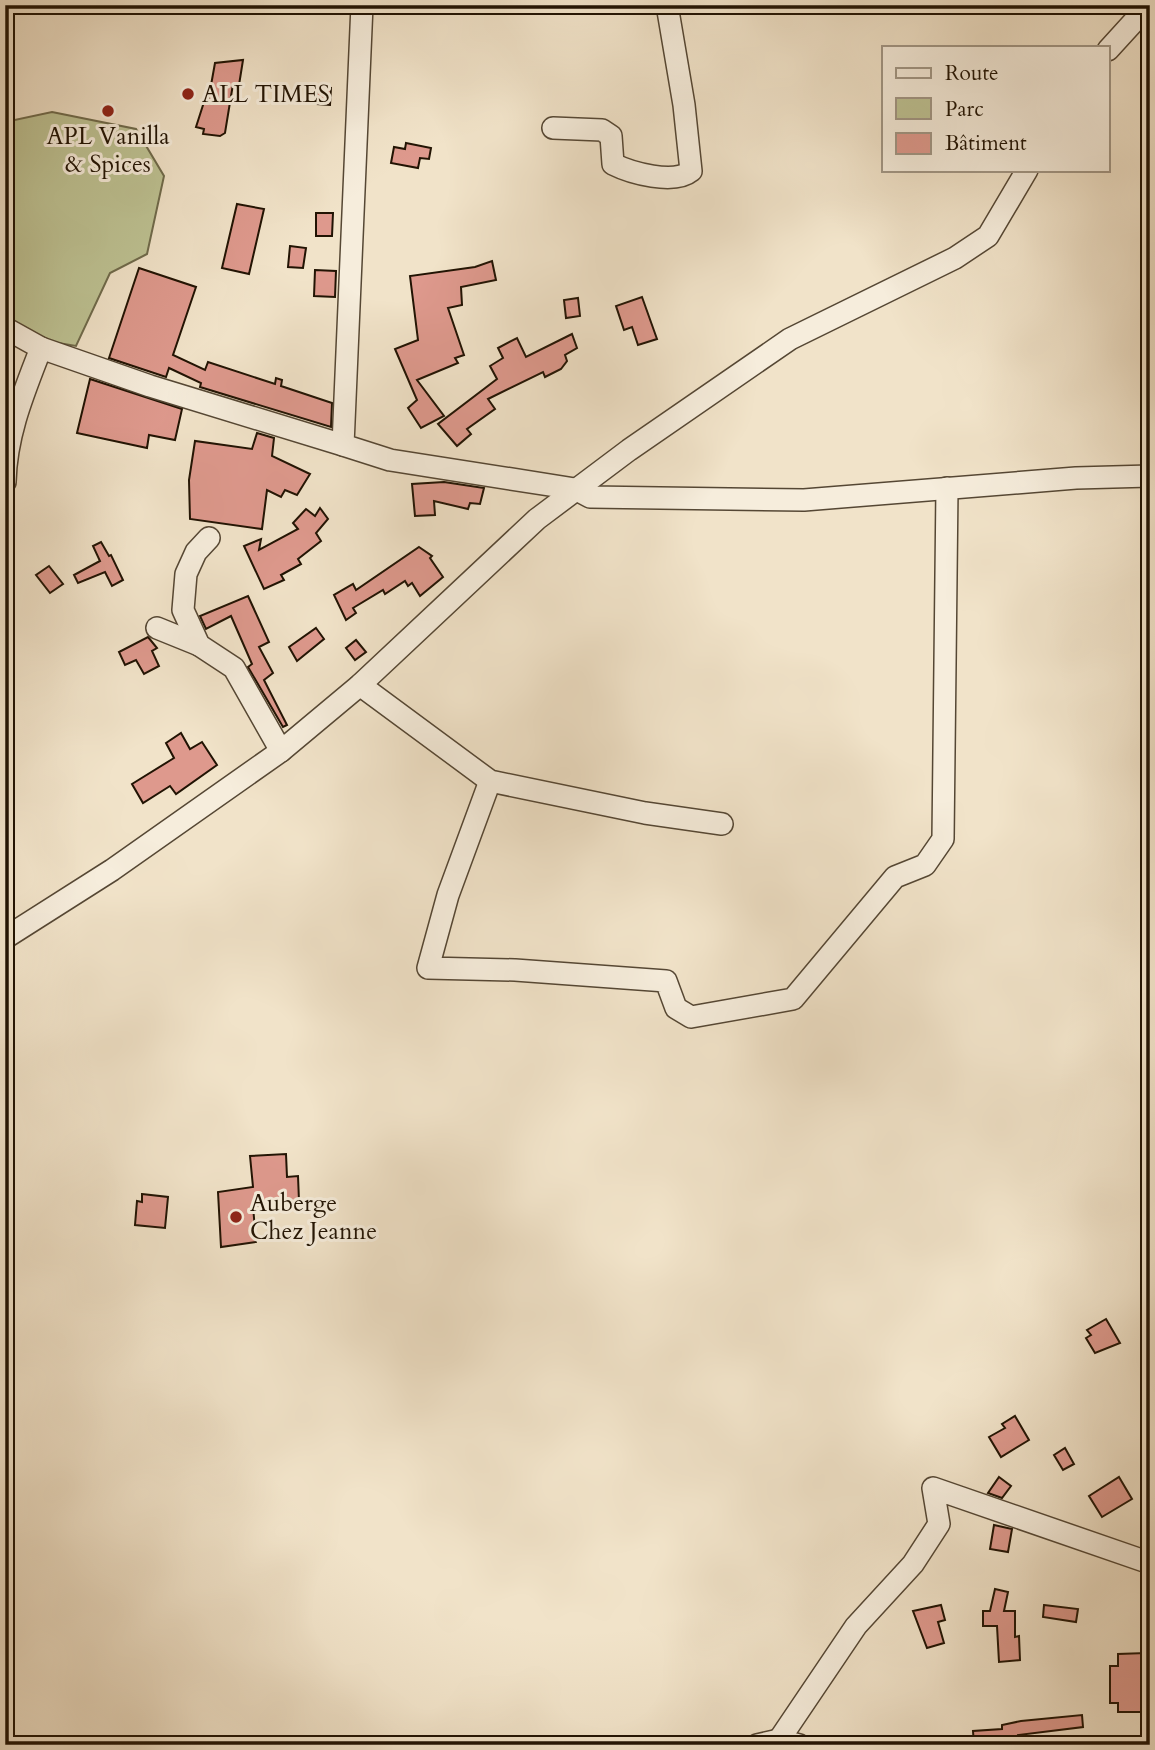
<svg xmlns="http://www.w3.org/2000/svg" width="1155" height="1750" viewBox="0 0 1155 1750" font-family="Cardo,serif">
	<rect width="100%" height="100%" fill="#f1e3c9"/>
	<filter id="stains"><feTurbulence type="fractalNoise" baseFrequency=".00286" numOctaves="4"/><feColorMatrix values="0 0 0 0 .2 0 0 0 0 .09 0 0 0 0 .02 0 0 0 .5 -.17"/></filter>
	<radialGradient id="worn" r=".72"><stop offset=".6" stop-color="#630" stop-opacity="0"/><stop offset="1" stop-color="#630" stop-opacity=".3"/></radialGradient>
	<path fill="#bec394" stroke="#706b4c" stroke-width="2" d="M 52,112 L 136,129 L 164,176 L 147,254 L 110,273 L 76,346 L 5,334 L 5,122 Z"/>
	<g fill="#de998d" stroke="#211303" stroke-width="2">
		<path d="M 243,60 L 239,85 L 233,84 L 225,133 L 220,136 L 203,134 L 204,129 L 196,127 L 204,102 L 208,102 L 215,63 Z"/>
		<path d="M 317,87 L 331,88 L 330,105 L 317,104 Z"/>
		<path d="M 406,143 L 431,148 L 429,159 L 420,158 L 418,168 L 391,163 L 394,147 L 405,149 Z"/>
		<path d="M 237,204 L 264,209 L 249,274 L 222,268 Z"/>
		<path d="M 316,213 L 333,213 L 332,236 L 316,236 Z"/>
		<path d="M 290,246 L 306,248 L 303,268 L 288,267 Z"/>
		<path d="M 492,261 L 496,280 L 461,287 L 462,305 L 448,308 L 464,355 L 455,358 L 458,363 L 417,380 L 444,416 L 421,428 L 408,408 L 417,400 L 395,349 L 418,340 L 410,276 L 475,267 Z"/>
		<path d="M 139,268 L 196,287 L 173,355 L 205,370 L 208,362 L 275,384 L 276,378 L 282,380 L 281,386 L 332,403 L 331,427 L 200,387 L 201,383 L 169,368 L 166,377 L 109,358 Z"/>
		<path d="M 315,270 L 336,271 L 335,297 L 314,296 Z"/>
		<path d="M 642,297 L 657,339 L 638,345 L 632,327 L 624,330 L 616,306 Z"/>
		<path d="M 578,298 L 580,316 L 566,318 L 564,300 Z"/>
		<path d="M 572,334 L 577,348 L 565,355 L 567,361 L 561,369 L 545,377 L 543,372 L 488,399 L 495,409 L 467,429 L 471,434 L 457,446 L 438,424 L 497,379 L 490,366 L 503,358 L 498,348 L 517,338 L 526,357 Z"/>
		<path d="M 90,379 L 182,409 L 175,440 L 149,435 L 147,448 L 77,433 Z"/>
		<path d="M 257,433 L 274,438 L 272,456 L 310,474 L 297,495 L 285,490 L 281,497 L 267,490 L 262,529 L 190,519 L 189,480 L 195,441 L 252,449 Z"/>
		<path d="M 444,482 L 484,488 L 480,504 L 470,503 L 468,509 L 434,501 L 435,515 L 415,516 L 412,484 Z"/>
		<path d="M 320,508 L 328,519 L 316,533 L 321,541 L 298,559 L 301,564 L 281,575 L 284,580 L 264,589 L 244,546 L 261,539 L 259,550 L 298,529 L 293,523 L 306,509 L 315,516 Z"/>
		<path d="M 101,542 L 109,556 L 111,555 L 123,580 L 112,586 L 105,572 L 78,583 L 74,575 L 100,561 L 93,546 Z"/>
		<path d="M 419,547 L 432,556 L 430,558 L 443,577 L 420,596 L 412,583 L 408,586 L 405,581 L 385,594 L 383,590 L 353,608 L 356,613 L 346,620 L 334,595 L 353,584 L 356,590 Z"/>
		<path d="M 49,566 L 63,584 L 50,593 L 36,575 Z"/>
		<path d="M 248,596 L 269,642 L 259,647 L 273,673 L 264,680 L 287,725 L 283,727 L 248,667 L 252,664 L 231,616 L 206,629 L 200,616 Z"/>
		<path d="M 316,628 L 324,639 L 297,661 L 289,647 Z"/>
		<path d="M 148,637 L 157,648 L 152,651 L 159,666 L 144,674 L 136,660 L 125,665 L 119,652 Z"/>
		<path d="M 356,640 L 366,652 L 355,660 L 346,648 Z"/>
		<path d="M 181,733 L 190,749 L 202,742 L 217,765 L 176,794 L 170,786 L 143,803 L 132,784 L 174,758 L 166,743 Z"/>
		<path d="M 286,1154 L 287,1177 L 298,1176 L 299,1201 L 253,1206 L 256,1242 L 221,1247 L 218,1192 L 253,1187 L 250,1156 Z"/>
		<path d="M 142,1194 L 168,1197 L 165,1228 L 135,1225 L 137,1201 L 142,1202 Z"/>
		<path d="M 1106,1319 L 1120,1343 L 1095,1353 L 1086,1338 L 1091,1335 L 1087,1330 Z"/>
		<path d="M 1015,1416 L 1029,1440 L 1001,1457 L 989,1437 L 1005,1428 L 1002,1424 Z"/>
		<path d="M 1065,1448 L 1074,1464 L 1063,1470 L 1054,1455 Z"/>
		<path d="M 999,1477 L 1011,1486 L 1002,1498 L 988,1493 Z"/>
		<path d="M 1119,1477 L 1132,1499 L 1102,1517 L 1089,1496 Z"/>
		<path d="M 994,1525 L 1012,1529 L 1008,1552 L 990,1549 Z"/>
		<path d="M 995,1589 L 1008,1592 L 1004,1611 L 1015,1611 L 1015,1637 L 1019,1636 L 1020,1660 L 999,1662 L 997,1626 L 983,1626 L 983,1611 L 990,1611 Z"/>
		<path d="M 941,1605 L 945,1620 L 938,1622 L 944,1643 L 927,1648 L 913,1611 Z"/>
		<path d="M 1044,1605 L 1078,1609 L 1076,1622 L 1043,1617 Z"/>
		<path d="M 1146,1653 L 1145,1712 L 1118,1712 L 1118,1703 L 1110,1703 L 1110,1666 L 1118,1666 L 1118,1654 Z"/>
		<path d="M 1082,1715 L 1083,1727 L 1018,1735 L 1019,1745 L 974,1745 L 973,1731 L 1002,1729 L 1002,1725 L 1021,1721 Z"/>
	</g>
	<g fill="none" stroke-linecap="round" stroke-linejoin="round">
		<defs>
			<g id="minor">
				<path d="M 362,5 L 343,445 L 390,460 L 575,489 L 590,497 L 804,500 L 1076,478 L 1150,476"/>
				<path d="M 1108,50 L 1149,5"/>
				<path d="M 553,128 L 602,130 L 611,136 L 613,164 C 631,173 674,185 691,171 L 684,105 L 667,5"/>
				<path d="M 5,328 L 41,348"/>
				<path d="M 5,482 C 6,434 24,392 41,348 L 150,386 L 343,445"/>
				<path d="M 209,538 L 196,552 L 186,574 L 183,610 L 199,645 L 234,668 L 281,751"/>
				<path d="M 157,628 L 199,645"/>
				<path d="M 360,685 L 490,781 L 645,813 L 722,824"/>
				<path d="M 490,781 L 448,895 L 428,968 L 515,970 L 666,981 L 676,1008 L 691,1017 L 793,999 L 895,877 L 925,865 L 943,839 L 947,488"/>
				<path d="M 5,938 L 112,870 L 281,751 L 360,685 L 537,519 L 629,450 L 790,339 L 955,258 L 988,236 L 1027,170"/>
				<path d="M 779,1740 L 856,1626 L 913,1564 L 939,1524 L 933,1488 L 1150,1563"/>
				<path d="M 757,1745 L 779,1740 L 799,1745"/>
			</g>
		</defs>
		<use href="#minor" stroke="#554734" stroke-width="24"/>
		<use href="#minor" stroke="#f6eddc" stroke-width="21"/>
	</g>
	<g fill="#8f2418" stroke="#f6eddc" stroke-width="2.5">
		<circle cx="188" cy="94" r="7"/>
		<circle cx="108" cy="111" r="7"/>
		<circle cx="236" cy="1217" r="7"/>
	</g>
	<g text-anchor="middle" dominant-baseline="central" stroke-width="6" stroke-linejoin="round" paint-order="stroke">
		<g font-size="24" fill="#211303" stroke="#f6eddc" text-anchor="start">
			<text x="202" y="94">ALL TIMES</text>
			<text x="108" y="136" text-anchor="middle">APL Vanilla<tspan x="108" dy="28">&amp; Spices</tspan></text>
			<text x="250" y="1203">Auberge<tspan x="250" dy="28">Chez Jeanne</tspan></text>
		</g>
	</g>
	<rect width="1155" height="1750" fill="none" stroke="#f1e3c9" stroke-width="28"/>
	<rect x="7" y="7" width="1141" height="1736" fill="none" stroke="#211303" stroke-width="3.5"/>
	<rect x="14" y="14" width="1127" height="1722" fill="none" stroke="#211303" stroke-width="2"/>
	<rect x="882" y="46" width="228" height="126" fill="#f6eddc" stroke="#a19685" stroke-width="2"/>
	<rect x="896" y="68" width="35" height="10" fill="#f6eddc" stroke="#a19685" stroke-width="2"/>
	<text x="945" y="80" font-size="21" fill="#211303">Route</text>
	<rect x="896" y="98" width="35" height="21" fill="#bec394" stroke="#a19685" stroke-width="2"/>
	<text x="945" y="116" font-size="21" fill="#211303">Parc</text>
	<rect x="896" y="133" width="35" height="21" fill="#de998d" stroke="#a19685" stroke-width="2"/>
	<text x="945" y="150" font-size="21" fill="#211303">Bâtiment</text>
	<rect width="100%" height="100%" filter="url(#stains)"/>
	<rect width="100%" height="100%" fill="url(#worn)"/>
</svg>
